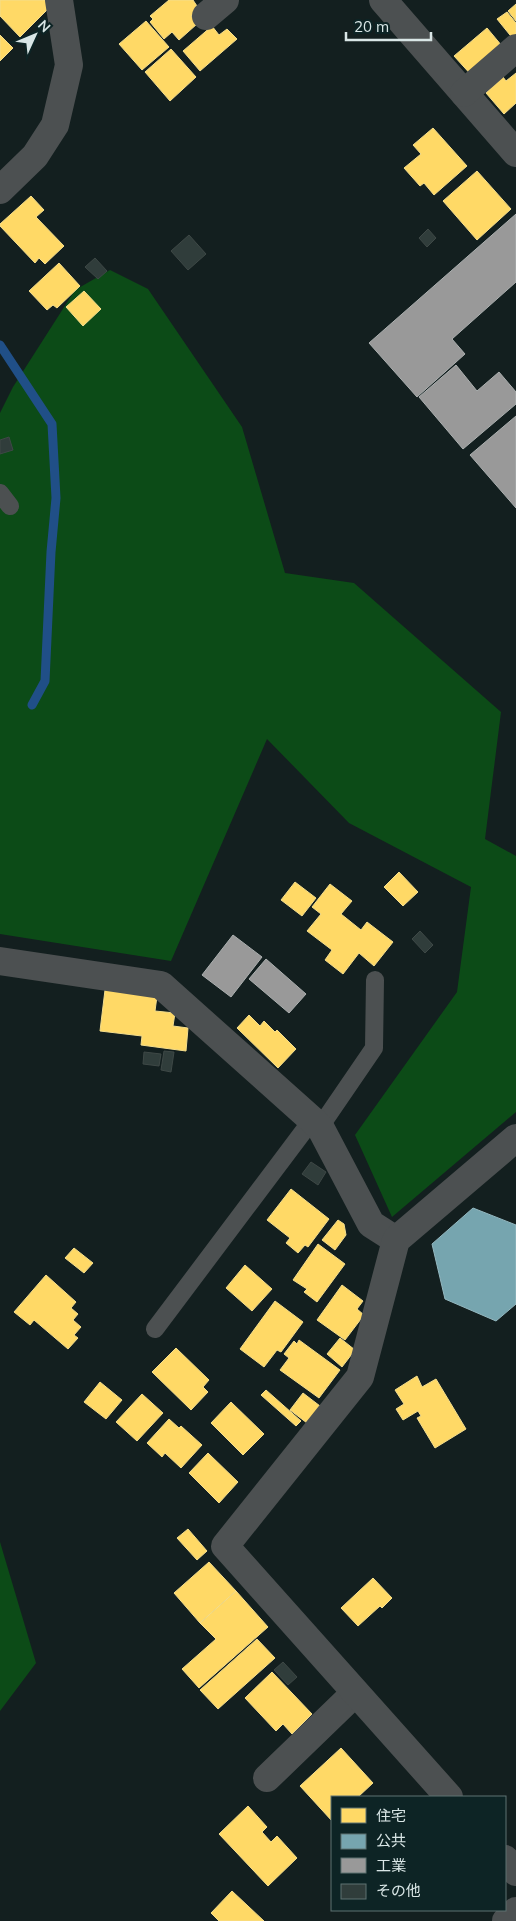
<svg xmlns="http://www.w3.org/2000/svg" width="516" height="1921" viewBox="0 0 516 1921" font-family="Mulish,'Noto Sans JP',sans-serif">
	<rect width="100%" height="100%" fill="#131f1f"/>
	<g fill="#0c4b17">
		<path d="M 110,270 L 148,289 L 242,427 L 285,573 L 354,583 L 501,712 L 485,839 L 516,856 L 516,1112 L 392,1217 L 355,1135 L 457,992 L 471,887 L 349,823 L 267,739 L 171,961 L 0,934 L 0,413 L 13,387 L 75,290 Z"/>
		<path d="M 0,1542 L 36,1663 L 0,1711 Z"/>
	</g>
	<g fill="#ffd966" stroke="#f4dd8c">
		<path d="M 0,0 L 49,0 L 53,4 L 20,37 L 0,16 Z"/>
		<path d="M 169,0 L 193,0 L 199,9 L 191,16 L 197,24 L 179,40 L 172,32 L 164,39 L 150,22 L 153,19 L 150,16 Z"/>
		<path d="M 516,4 L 516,21 L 508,11 Z"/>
		<path d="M 507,12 L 516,23 L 516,38 L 514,40 L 497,19 Z"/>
		<path d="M 146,21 L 169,47 L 142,70 L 119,44 Z"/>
		<path d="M 212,26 L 219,35 L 227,29 L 237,39 L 200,71 L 183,51 Z"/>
		<path d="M 487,28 L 502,46 L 474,78 L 454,56 Z"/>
		<path d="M 0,35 L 13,48 L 0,61 Z"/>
		<path d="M 171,49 L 196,77 L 170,101 L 145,72 Z"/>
		<path d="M 516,73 L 516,103 L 504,114 L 486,93 L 503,77 L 506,81 Z"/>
		<path d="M 433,128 L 467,166 L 434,195 L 424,183 L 420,186 L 404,168 L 421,154 L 413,145 Z"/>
		<path d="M 477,171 L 511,209 L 477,240 L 443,201 Z"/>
		<path d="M 31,196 L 44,210 L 36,217 L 64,246 L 45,264 L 39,258 L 35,263 L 0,226 L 0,224 Z"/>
		<path d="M 59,263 L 80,286 L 57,308 L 53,305 L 47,310 L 29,291 Z"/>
		<path d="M 84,291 L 101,309 L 83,326 L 66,307 Z"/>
		<path d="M 399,872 L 418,892 L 403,906 L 384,887 Z"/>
		<path d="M 295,882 L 316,898 L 302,916 L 281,900 Z"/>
		<path d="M 330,884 L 352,901 L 341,914 L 361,930 L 367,922 L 393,942 L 374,966 L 359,953 L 343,974 L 325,960 L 332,950 L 307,931 L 321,914 L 312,907 Z"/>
		<path d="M 105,990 L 157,996 L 155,1011 L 175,1013 L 173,1026 L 188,1028 L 186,1051 L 141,1045 L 142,1036 L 100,1031 Z"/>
		<path d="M 249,1015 L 260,1026 L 264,1021 L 275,1032 L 277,1030 L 296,1049 L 278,1068 L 237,1028 Z"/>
		<path d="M 291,1189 L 329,1219 L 308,1247 L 305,1245 L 298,1253 L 286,1243 L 290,1238 L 267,1220 Z"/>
		<path d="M 338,1220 L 344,1224 L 346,1235 L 335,1250 L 322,1240 Z"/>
		<path d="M 318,1244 L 345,1264 L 317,1302 L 304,1292 L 307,1289 L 293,1280 Z"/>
		<path d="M 74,1248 L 93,1263 L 84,1273 L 65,1258 Z"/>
		<path d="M 245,1265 L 272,1289 L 252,1311 L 226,1288 Z"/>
		<path d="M 46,1275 L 76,1302 L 71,1308 L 78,1314 L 73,1320 L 81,1327 L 74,1335 L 78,1338 L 68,1349 L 34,1320 L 30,1325 L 14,1312 Z"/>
		<path d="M 342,1285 L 363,1301 L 357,1309 L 364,1315 L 345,1340 L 317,1320 Z"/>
		<path d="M 275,1301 L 303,1322 L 281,1352 L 277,1350 L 264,1367 L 240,1349 Z"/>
		<path d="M 340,1338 L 355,1350 L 342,1367 L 327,1354 Z"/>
		<path d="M 299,1340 L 340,1370 L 319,1398 L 280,1370 L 289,1358 L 284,1354 L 294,1341 L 297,1344 Z"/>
		<path d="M 176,1348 L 209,1380 L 203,1387 L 208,1392 L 191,1410 L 152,1372 Z"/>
		<path d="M 417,1376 L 422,1387 L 436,1379 L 466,1429 L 435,1448 L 417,1418 L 421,1416 L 418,1411 L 403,1420 L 396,1409 L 404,1404 L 395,1390 Z"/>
		<path d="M 100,1382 L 122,1400 L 106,1419 L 84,1402 Z"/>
		<path d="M 266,1390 L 301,1421 L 296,1426 L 261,1395 Z"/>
		<path d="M 303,1393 L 320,1406 L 307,1423 L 290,1410 Z"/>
		<path d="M 142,1394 L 163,1413 L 137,1441 L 116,1422 Z"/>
		<path d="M 231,1402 L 264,1434 L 243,1455 L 211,1423 Z"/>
		<path d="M 169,1419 L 179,1428 L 181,1426 L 202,1445 L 181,1468 L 165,1453 L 162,1457 L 147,1443 Z"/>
		<path d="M 208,1453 L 238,1482 L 219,1503 L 189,1473 Z"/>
		<path d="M 188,1529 L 207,1551 L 197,1560 L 177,1538 Z"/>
		<path d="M 209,1562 L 236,1591 L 200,1623 L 174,1593 Z"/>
		<path d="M 373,1578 L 392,1598 L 382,1608 L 380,1606 L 358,1626 L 341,1608 Z"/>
		<path d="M 236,1591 L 268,1627 L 199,1688 L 182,1669 L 216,1639 L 200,1623 Z"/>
		<path d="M 257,1639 L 275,1658 L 218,1709 L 200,1690 Z"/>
		<path d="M 272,1672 L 312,1714 L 292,1734 L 283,1724 L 276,1731 L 245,1698 Z"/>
		<path d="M 341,1748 L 373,1783 L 358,1797 L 332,1797 L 332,1821 L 300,1786 Z"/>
		<path d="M 248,1806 L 267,1827 L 262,1832 L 271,1842 L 277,1836 L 297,1858 L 268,1886 L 219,1834 Z"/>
		<path d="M 232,1891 L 264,1921 L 219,1921 L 211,1913 Z"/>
	</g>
	<path fill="#76a5af" stroke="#94b8c0" d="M 473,1208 L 516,1225 L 516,1304 L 496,1321 L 445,1299 L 432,1244 Z"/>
	<g fill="#999" stroke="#acb0b0">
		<path d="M 516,214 L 516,282 L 452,339 L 465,354 L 417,397 L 369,343 Z"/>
		<path d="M 456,365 L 477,391 L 499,372 L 516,392 L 516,404 L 463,449 L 419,397 Z"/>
		<path d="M 516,416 L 516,508 L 470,455 Z"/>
		<path d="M 233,935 L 262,957 L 231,997 L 202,975 Z"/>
		<path d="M 266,959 L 306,994 L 289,1013 L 249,979 Z"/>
	</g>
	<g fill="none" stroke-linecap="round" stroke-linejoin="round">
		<path stroke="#204f87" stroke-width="9" d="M 0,345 L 52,424 L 56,498 L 51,552 L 45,681 L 32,705"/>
	</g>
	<g fill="#303d3b" stroke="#3e4846">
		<path d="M 428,229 L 436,238 L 427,247 L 419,238 Z"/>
		<path d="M 189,235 L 206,254 L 188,270 L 171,251 Z"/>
		<path d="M 95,258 L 107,271 L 98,279 L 85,267 Z"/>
		<path d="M 9,437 L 13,450 L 0,454 L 0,440 Z"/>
		<path d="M 420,931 L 433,945 L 425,953 L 412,939 Z"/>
		<path d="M 164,1051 L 174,1052 L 171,1072 L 161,1070 Z"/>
		<path d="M 144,1052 L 161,1054 L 159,1066 L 143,1064 Z"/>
		<path d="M 311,1162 L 326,1172 L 318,1185 L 302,1174 Z"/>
		<path d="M 283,1662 L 297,1677 L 288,1685 L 274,1670 Z"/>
	</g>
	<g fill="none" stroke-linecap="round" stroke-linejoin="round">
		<g stroke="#4c5051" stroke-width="18">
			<path d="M 0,493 L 10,506"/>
			<path d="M 320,1127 L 374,1048 L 375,980"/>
			<path d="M 155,1329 L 312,1120"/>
		</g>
		<g stroke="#4c5051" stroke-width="28">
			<path d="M 383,0 L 516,153"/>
			<path d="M 206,16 L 225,0"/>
			<path d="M 464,93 L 516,48"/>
			<path d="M 0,190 L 35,156 L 55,125 L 69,65 L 59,0"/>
			<path d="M 0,961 L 161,985 L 320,1127 L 371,1224 L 396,1240"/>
			<path d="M 267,1778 L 355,1693"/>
			<path d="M 449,1797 L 225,1546 L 360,1377 L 396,1240 L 516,1138"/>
			<path d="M 505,1859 L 516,1872"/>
			<path d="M 506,1921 L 516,1911"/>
		</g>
	</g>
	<rect x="331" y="1796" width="175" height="115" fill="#0d2425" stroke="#5f7272"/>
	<rect x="341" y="1808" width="25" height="15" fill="#ffd966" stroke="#5f7272"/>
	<text x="376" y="1821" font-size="15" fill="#d9e6e6">住宅</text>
	<rect x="341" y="1834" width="25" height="15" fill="#76a5af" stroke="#5f7272"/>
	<text x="376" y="1846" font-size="15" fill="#d9e6e6">公共</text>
	<rect x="341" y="1858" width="25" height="15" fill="#999999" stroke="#5f7272"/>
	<text x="376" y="1871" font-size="15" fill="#d9e6e6">工業</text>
	<rect x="341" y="1884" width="25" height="15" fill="#303d3b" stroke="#5f7272"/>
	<text x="376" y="1896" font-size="15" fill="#d9e6e6">その他</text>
	<g transform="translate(35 35) rotate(46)" stroke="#0d2425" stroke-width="4" paint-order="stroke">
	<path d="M0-4L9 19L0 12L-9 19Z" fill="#d9e6e6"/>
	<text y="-8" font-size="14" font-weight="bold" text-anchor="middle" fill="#d9e6e6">N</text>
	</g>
	<path d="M346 32v8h85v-8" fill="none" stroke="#d9e6e6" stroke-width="2.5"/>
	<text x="354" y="32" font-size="15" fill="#d9e6e6" stroke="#0d2425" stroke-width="4" paint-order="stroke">20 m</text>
</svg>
